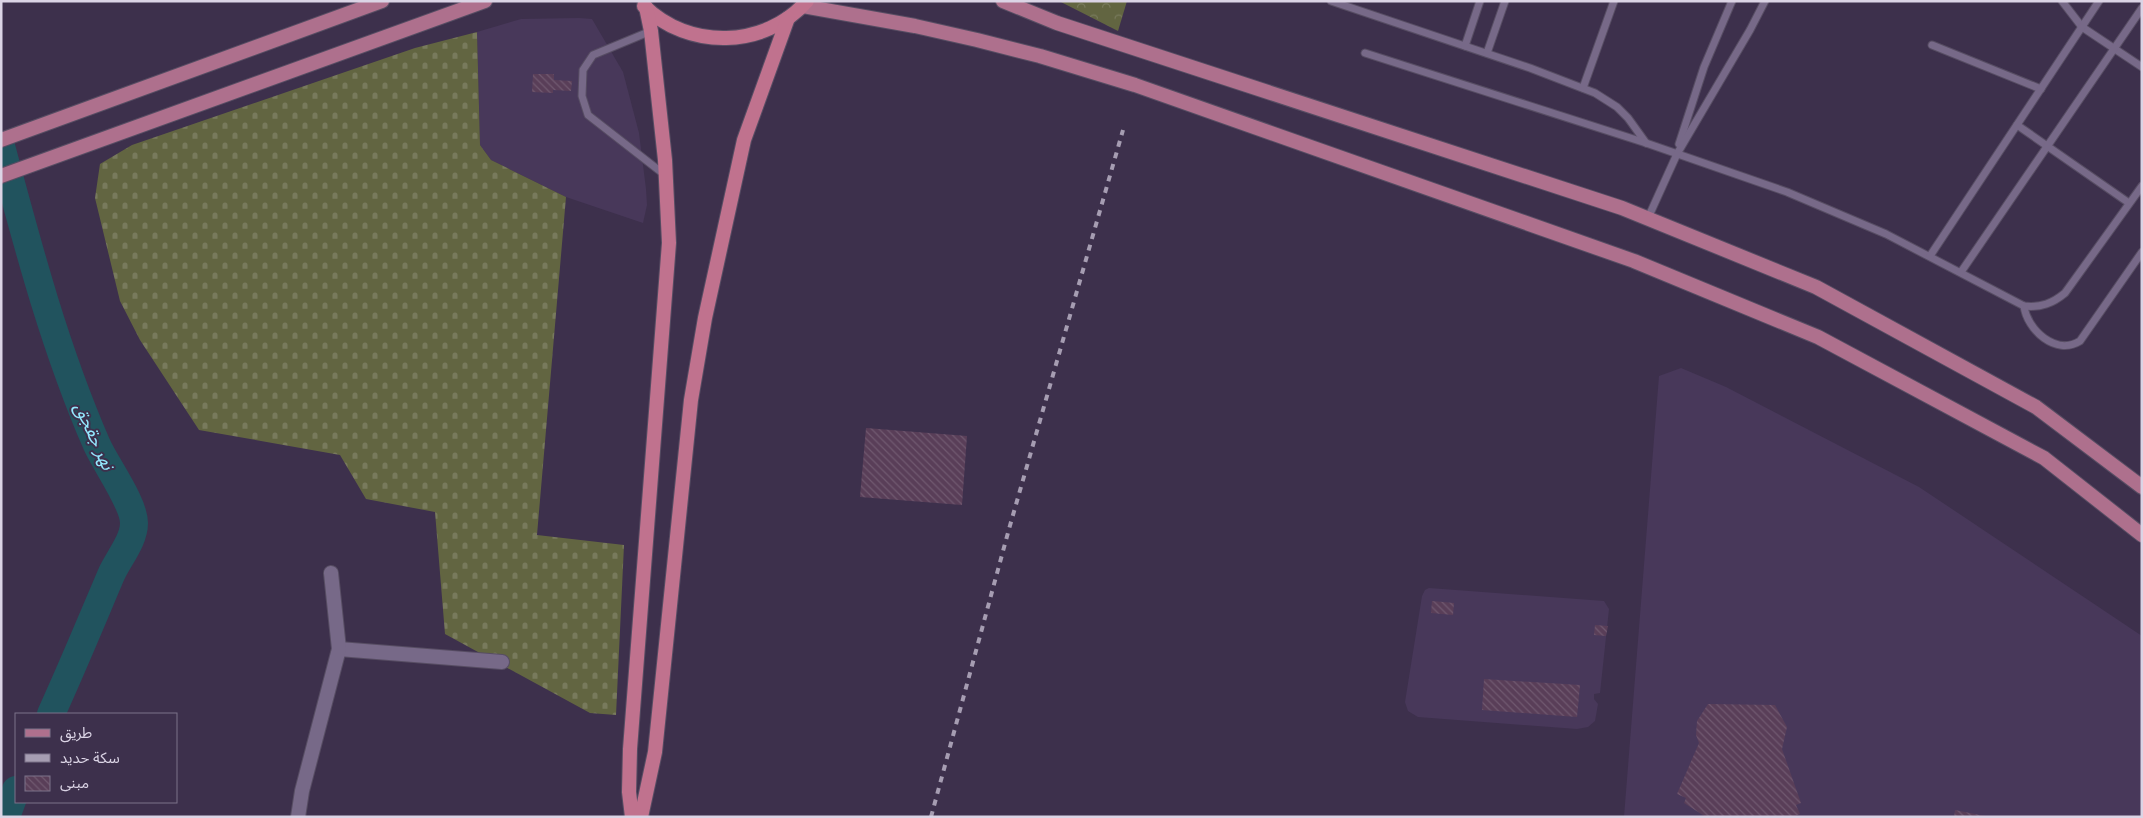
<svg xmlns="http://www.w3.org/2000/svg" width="2143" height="818" viewBox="0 0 2143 818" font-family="'Roboto Serif','Noto Sans Arabic',serif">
	<defs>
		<pattern id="cemetery-stones" width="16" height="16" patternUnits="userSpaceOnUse" patternTransform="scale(1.25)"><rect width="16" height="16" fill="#626541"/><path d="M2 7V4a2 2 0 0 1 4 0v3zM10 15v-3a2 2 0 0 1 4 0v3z" fill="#787a5c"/></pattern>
		<pattern id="park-crowns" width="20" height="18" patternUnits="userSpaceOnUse" patternTransform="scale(1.25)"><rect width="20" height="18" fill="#626541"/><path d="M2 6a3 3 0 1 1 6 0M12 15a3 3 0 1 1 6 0" fill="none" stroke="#787a5c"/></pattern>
		<pattern id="building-back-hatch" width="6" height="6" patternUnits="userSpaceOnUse" patternTransform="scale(1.25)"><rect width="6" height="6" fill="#593e58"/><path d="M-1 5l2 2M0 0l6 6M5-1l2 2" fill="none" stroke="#705970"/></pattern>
	</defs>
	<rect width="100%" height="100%" fill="#3d304c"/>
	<g fill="#48385a">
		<path d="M 579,18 L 592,19 L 623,72 L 639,133 L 646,189 L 647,205 L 643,223 L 566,197 L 491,160 L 480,145 L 477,32 L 521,19 Z"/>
		<path d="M 1681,368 L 1726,387 L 1919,487 L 2142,636 L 2142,817 L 1624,817 L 1659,376 Z"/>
		<path d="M 1429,588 L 1604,601 L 1609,609 L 1600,693 L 1594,694 L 1594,699 L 1598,704 L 1595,721 L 1588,727 L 1577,729 L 1418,717 L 1408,711 L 1405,702 L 1422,596 L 1425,590 Z"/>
	</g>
	<path fill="url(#cemetery-stones)" d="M 477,32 L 480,145 L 491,160 L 566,197 L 537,535 L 624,545 L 616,715 L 590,713 L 445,634 L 435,512 L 366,499 L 340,455 L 199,430 L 140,340 L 120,301 L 95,198 L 100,164 L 132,145 L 415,48 Z"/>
	<path fill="url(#park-crowns)" d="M 1059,1 L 1127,1 L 1118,31 Z"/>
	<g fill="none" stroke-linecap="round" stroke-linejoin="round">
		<g stroke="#21535e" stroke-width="28">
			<path d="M 1,146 C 28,247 55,349 97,445 C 106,465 134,503 134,523 C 134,541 118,559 111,575 C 91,622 72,668 51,714"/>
			<path d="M 6,817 L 16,790"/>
		</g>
	</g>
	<g fill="url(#building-back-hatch)">
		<path d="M 533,74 L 554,74 L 554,80 L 572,81 L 571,91 L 553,90 L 553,93 L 532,92 Z"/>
		<path d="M 866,428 L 967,436 L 962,505 L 860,497 Z"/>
		<path d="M 1432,601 L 1454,603 L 1453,615 L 1431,613 Z"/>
		<path d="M 1595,625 L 1608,626 L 1606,636 L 1594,635 Z"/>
		<path d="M 1484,679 L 1580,685 L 1577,717 L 1482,710 Z"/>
		<path d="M 1708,704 L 1775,705 L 1787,727 L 1782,749 L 1801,803 L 1796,805 L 1800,814 L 1793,817 L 1706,817 L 1684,803 L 1686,798 L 1677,794 L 1699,743 L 1696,735 L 1697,721 Z"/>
		<path d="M 1955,810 L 1985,816 L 1985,817 L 1954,817 Z"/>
	</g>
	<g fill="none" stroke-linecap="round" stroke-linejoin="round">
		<defs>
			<g id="service">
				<path d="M 1331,1 L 1530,68 L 1595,93 L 1617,107 L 1628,118 L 1646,143"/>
				<path d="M 2062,1 L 2082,27 L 2142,67"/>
				<path d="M 651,31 L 593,55 L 583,70 L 582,96 L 588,115 L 665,175"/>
				<path d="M 1932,45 L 2041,89"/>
				<path d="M 1465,46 L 1480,1"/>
				<path d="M 1365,53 L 1646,143 L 1787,192 L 1886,234 L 2024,306 C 2041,308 2053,303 2065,293 L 2142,186"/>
				<path d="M 1487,53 L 1505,1"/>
				<path d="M 1583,88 L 1614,1"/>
				<path d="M 2017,125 L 2129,203"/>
				<path d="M 1679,144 L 1704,67 L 1732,1"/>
				<path d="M 1648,218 L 1677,154 L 1750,30 L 1765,1"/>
				<path d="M 1930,256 L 2099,1"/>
				<path d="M 1961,272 L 2142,8"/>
				<path d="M 2024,306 C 2027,330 2056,356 2080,341 L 2142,252"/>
			</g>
			<g id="minor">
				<path d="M 339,649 L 502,662"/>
				<path d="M 298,817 L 302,791 L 339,649 L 331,573"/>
			</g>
			<g id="primary">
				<path d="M 1003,1 L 1057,23 L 1622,208 L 1816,287 L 2036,407 L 2142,487"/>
				<path d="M 803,6 L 915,26 L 977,40 L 1040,56 L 1135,85 L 1634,261 L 1818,337 L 2044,458 L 2142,535"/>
				<path d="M 1,140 L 382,1"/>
				<path d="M 1,176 L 485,1"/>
			</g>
			<g id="trunk">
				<path d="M 644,6 C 688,50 765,49 807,1"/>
				<path d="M 632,817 L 629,792 L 630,749 L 669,243 L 665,160 L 651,31 L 646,7"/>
				<path d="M 641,817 L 655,752 L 691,400 L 705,318 L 744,140 L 788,18"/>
			</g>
		</defs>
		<use href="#service" stroke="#574d63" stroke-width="9"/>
		<use href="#minor" stroke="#574d63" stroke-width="16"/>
		<use href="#primary" stroke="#574d63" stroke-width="16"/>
		<use href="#trunk" stroke="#574d63" stroke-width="16"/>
		<use href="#service" stroke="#776988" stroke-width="7"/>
		<use href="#minor" stroke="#776988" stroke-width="14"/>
		<use href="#primary" stroke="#ae708d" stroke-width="14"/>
		<use href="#trunk" stroke="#c0728e" stroke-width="14"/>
		<path stroke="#a69db2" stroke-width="4" stroke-dasharray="6 6" stroke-linecap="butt" d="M 931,817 L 1009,529 L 1123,130"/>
	</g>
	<g text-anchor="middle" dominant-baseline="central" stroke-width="4" stroke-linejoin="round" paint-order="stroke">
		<g font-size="18" font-style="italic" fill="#94e8fe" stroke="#3d304c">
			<text transform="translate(95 436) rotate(66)">نهر جقجق</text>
		</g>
	</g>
	<rect width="2143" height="818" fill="none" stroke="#dbd4e5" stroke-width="5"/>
	<rect x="15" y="713" width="162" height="90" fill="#3d304c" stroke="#7c7289"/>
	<rect x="25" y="729" width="25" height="8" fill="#ae708d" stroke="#7c7289"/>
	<text x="60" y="738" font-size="15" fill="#dbd4e5">طريق</text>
	<rect x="25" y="754" width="25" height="8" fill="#a69db2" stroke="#7c7289"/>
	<text x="60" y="763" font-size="15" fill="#dbd4e5">سكة حديد</text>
	<rect x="25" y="776" width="25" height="15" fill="url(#building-back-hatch)" stroke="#7c7289"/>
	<text x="60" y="788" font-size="15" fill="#dbd4e5">مبنى</text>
</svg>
